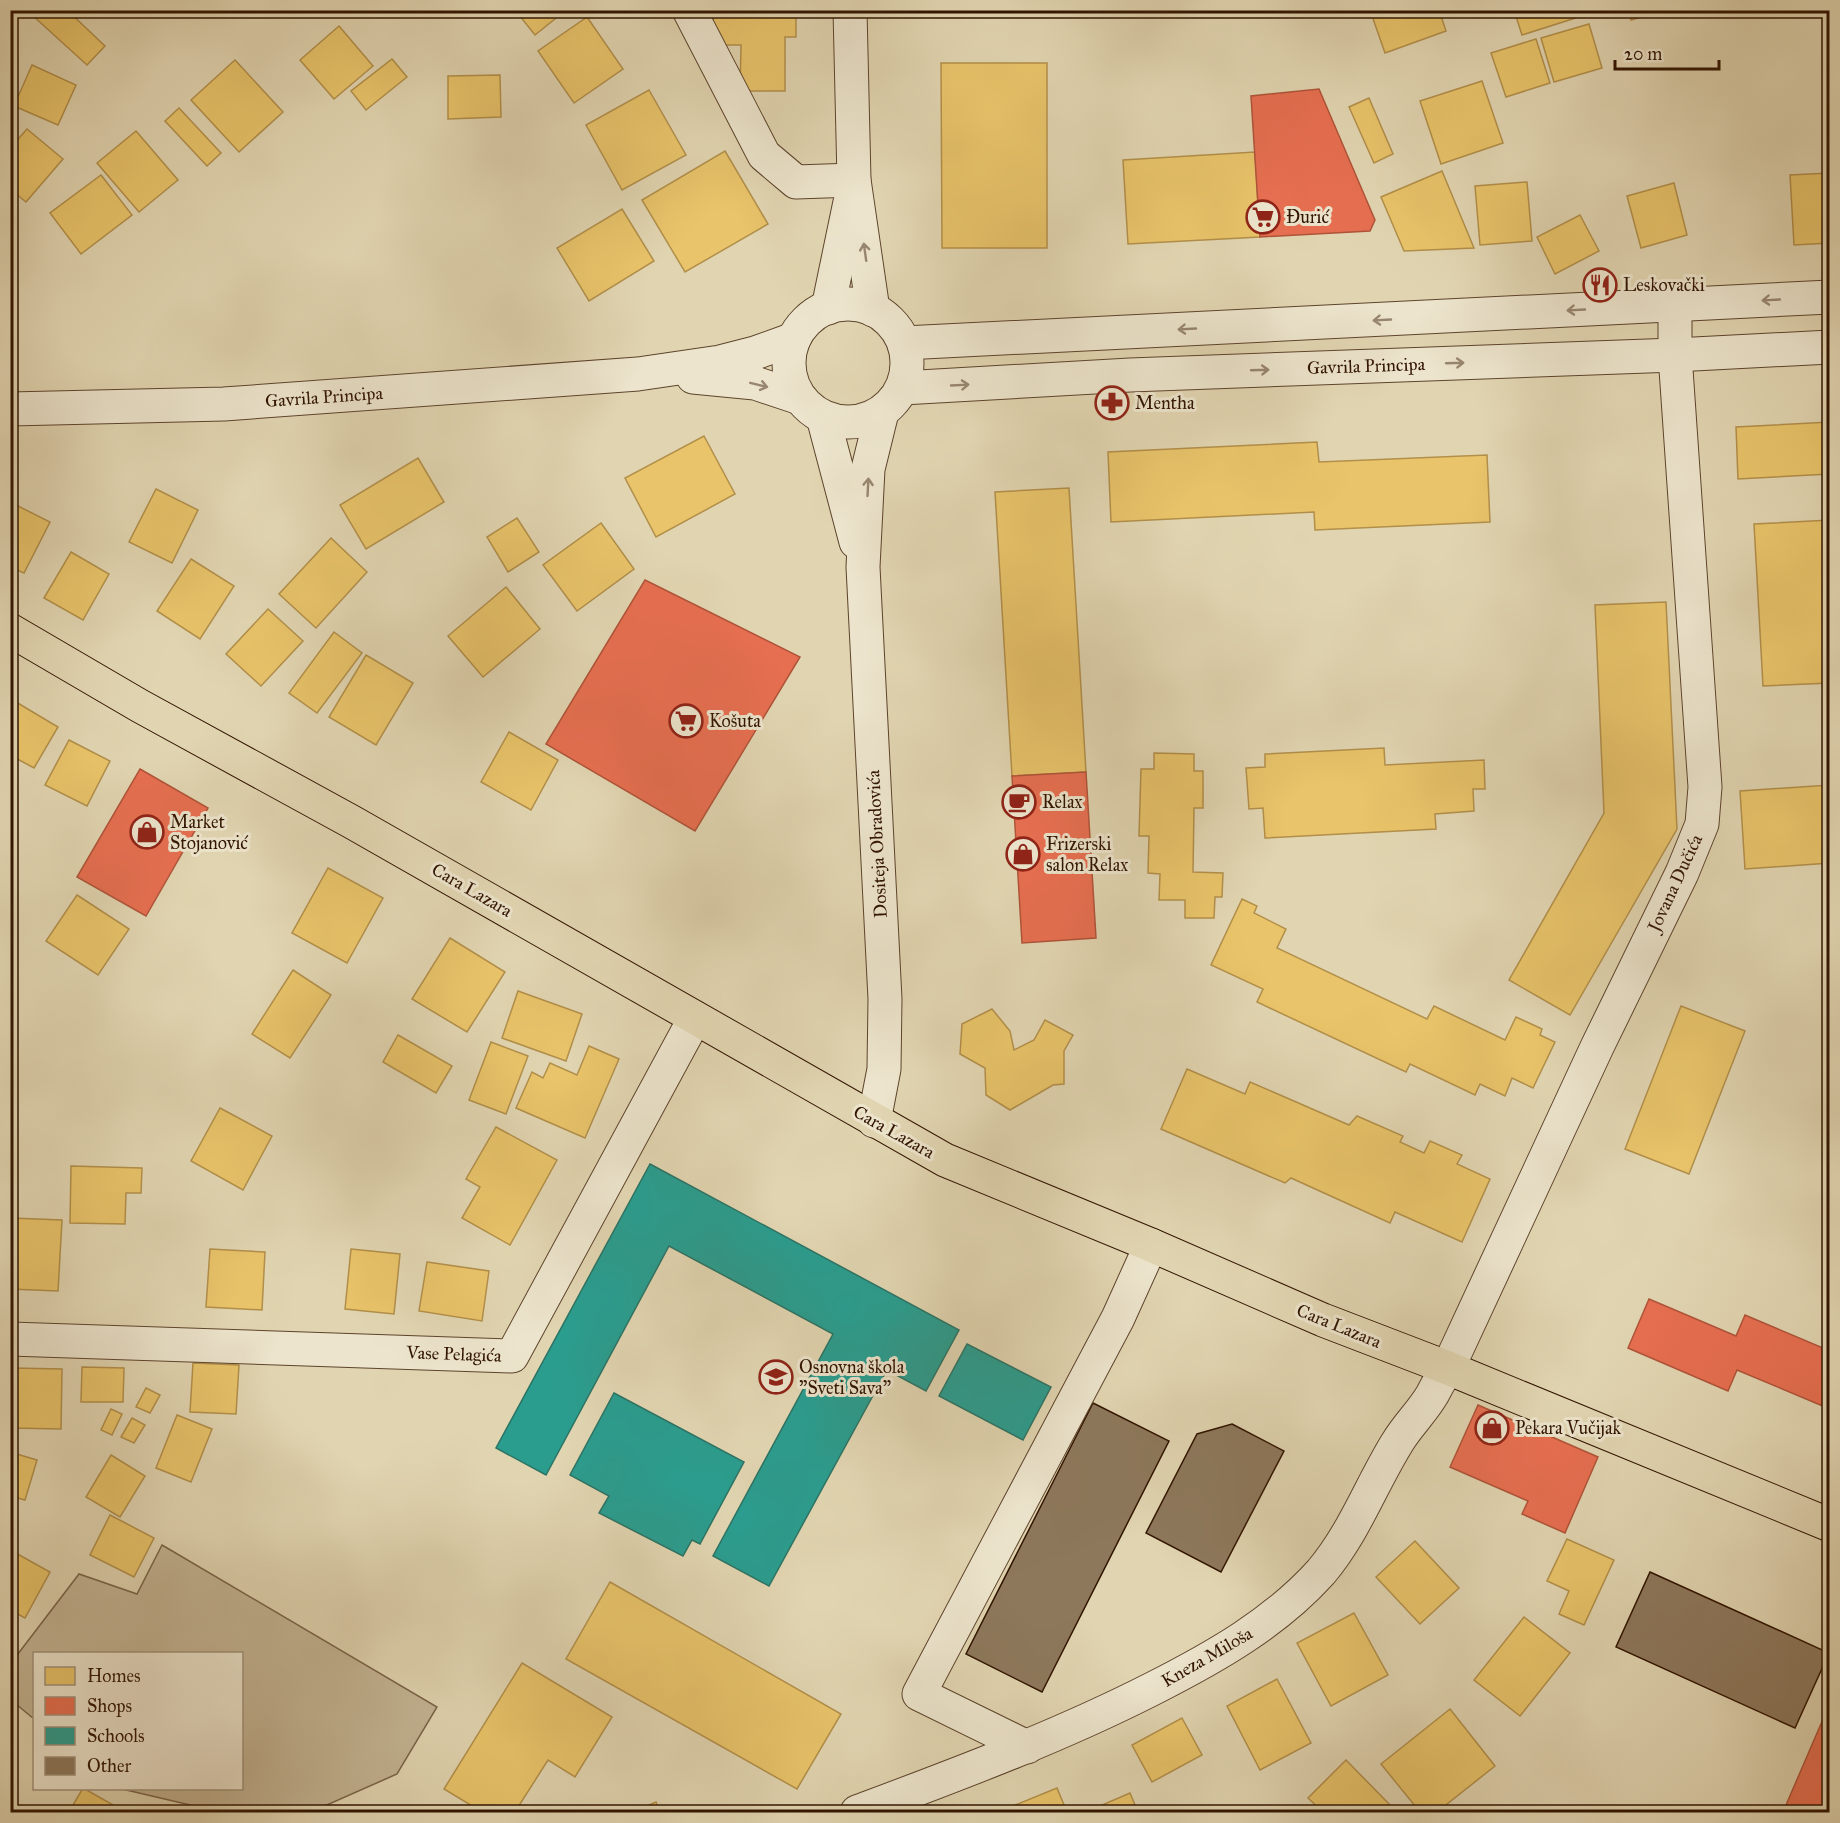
<svg xmlns="http://www.w3.org/2000/svg" width="1840" height="1823" viewBox="0 0 1840 1823" font-family="'IM FELL Great Primer',serif">
	<rect width="100%" height="100%" fill="#e1d5b1"/>
	<filter id="stains"><feTurbulence type="fractalNoise" baseFrequency=".00333" numOctaves="4"/><feColorMatrix values="0 0 0 0 .2 0 0 0 0 .09 0 0 0 0 .02 0 0 0 .5 -.17"/></filter>
	<radialGradient id="worn" r=".72"><stop offset=".6" stop-color="#630" stop-opacity="0"/><stop offset="1" stop-color="#630" stop-opacity=".3"/></radialGradient>
	<path fill="#c3b493" stroke="#7a644a" stroke-width="1.5" d="M 162,1545 L 437,1707 L 397,1774 L 311,1812 L 220,1812 L 122,1789 L 242,1788 L 242,1654 L 34,1654 L 34,1719 L 11,1700 L 11,1663 L 79,1574 L 137,1594 Z"/>
	<g fill="#e9c46a" stroke="#b28f4a" stroke-width="1.5">
		<path d="M 36,10 L 67,10 L 105,46 L 87,65 L 32,15 Z"/>
		<path d="M 515,10 L 566,10 L 535,35 Z"/>
		<path d="M 713,10 L 796,10 L 796,37 L 785,37 L 785,91 L 740,91 L 741,45 L 713,45 Z"/>
		<path d="M 1370,10 L 1439,10 L 1446,31 L 1385,53 Z"/>
		<path d="M 1514,10 L 1580,10 L 1582,16 L 1522,35 Z"/>
		<path d="M 1628,10 L 1667,10 L 1631,20 Z"/>
		<path d="M 587,17 L 623,69 L 574,103 L 538,51 Z"/>
		<path d="M 1589,24 L 1602,68 L 1554,82 L 1541,38 Z"/>
		<path d="M 339,26 L 373,66 L 334,99 L 300,60 Z"/>
		<path d="M 1536,39 L 1550,83 L 1506,97 L 1491,53 Z"/>
		<path d="M 392,59 L 407,77 L 366,110 L 351,91 Z"/>
		<path d="M 235,60 L 283,112 L 239,152 L 191,100 Z"/>
		<path d="M 941,63 L 1047,63 L 1047,248 L 942,248 Z"/>
		<path d="M 32,65 L 76,85 L 58,125 L 14,106 Z"/>
		<path d="M 500,75 L 501,117 L 448,119 L 448,76 Z"/>
		<path d="M 1482,81 L 1503,143 L 1441,164 L 1420,101 Z"/>
		<path d="M 649,90 L 686,155 L 622,190 L 586,125 Z"/>
		<path d="M 1369,98 L 1393,154 L 1374,163 L 1349,107 Z"/>
		<path d="M 179,108 L 221,153 L 207,166 L 165,121 Z"/>
		<path d="M 27,129 L 63,159 L 26,202 L 10,189 L 10,148 Z"/>
		<path d="M 136,131 L 178,180 L 139,212 L 97,163 Z"/>
		<path d="M 725,151 L 768,224 L 685,272 L 642,200 Z"/>
		<path d="M 1255,152 L 1260,237 L 1128,244 L 1123,160 Z"/>
		<path d="M 1442,171 L 1474,248 L 1404,251 L 1381,197 Z"/>
		<path d="M 1830,173 L 1830,243 L 1794,245 L 1790,175 Z"/>
		<path d="M 101,175 L 132,215 L 81,254 L 50,213 Z"/>
		<path d="M 1527,182 L 1532,241 L 1480,245 L 1475,186 Z"/>
		<path d="M 1674,183 L 1687,235 L 1641,248 L 1627,196 Z"/>
		<path d="M 622,209 L 654,261 L 589,301 L 557,248 Z"/>
		<path d="M 1580,215 L 1599,251 L 1555,274 L 1537,237 Z"/>
		<path d="M 1830,422 L 1830,474 L 1738,479 L 1736,427 Z"/>
		<path d="M 704,436 L 735,494 L 656,537 L 625,478 Z"/>
		<path d="M 1317,442 L 1319,462 L 1487,455 L 1490,522 L 1315,530 L 1314,512 L 1111,522 L 1108,452 Z"/>
		<path d="M 418,458 L 444,502 L 366,549 L 340,505 Z"/>
		<path d="M 1069,488 L 1086,772 L 1012,776 L 995,492 Z"/>
		<path d="M 156,489 L 198,510 L 172,563 L 129,542 Z"/>
		<path d="M 10,502 L 50,522 L 24,573 L 10,567 Z"/>
		<path d="M 517,518 L 539,552 L 508,572 L 487,537 Z"/>
		<path d="M 1830,520 L 1830,683 L 1763,686 L 1754,524 Z"/>
		<path d="M 601,523 L 634,569 L 577,611 L 543,565 Z"/>
		<path d="M 331,538 L 367,572 L 316,628 L 279,594 Z"/>
		<path d="M 71,552 L 109,574 L 83,620 L 44,598 Z"/>
		<path d="M 191,559 L 234,586 L 200,639 L 157,611 Z"/>
		<path d="M 506,587 L 540,629 L 483,677 L 448,636 Z"/>
		<path d="M 1666,602 L 1677,829 L 1570,1015 L 1509,980 L 1604,813 L 1595,605 Z"/>
		<path d="M 268,609 L 303,641 L 261,686 L 226,654 Z"/>
		<path d="M 334,632 L 362,653 L 317,713 L 289,693 Z"/>
		<path d="M 366,655 L 413,683 L 376,745 L 329,717 Z"/>
		<path d="M 16,702 L 58,727 L 34,768 L 10,755 L 10,711 Z"/>
		<path d="M 509,732 L 558,760 L 531,810 L 481,782 Z"/>
		<path d="M 69,740 L 110,761 L 87,806 L 45,785 Z"/>
		<path d="M 1384,748 L 1385,765 L 1484,760 L 1485,789 L 1473,789 L 1474,811 L 1435,814 L 1436,829 L 1265,838 L 1263,808 L 1249,809 L 1246,768 L 1265,767 L 1265,754 Z"/>
		<path d="M 1154,753 L 1194,754 L 1194,771 L 1203,771 L 1203,808 L 1194,808 L 1193,872 L 1223,873 L 1222,897 L 1215,897 L 1214,918 L 1185,918 L 1185,900 L 1159,900 L 1160,874 L 1148,873 L 1149,836 L 1139,836 L 1141,769 L 1154,769 Z"/>
		<path d="M 1830,785 L 1830,863 L 1745,869 L 1740,791 Z"/>
		<path d="M 328,868 L 383,898 L 347,963 L 292,933 Z"/>
		<path d="M 77,895 L 129,929 L 98,975 L 46,941 Z"/>
		<path d="M 1242,899 L 1257,906 L 1254,913 L 1286,929 L 1277,948 L 1427,1019 L 1434,1006 L 1505,1040 L 1516,1017 L 1542,1029 L 1540,1035 L 1555,1042 L 1533,1088 L 1512,1078 L 1505,1096 L 1480,1084 L 1475,1095 L 1410,1064 L 1406,1072 L 1257,1002 L 1263,989 L 1211,965 Z"/>
		<path d="M 450,938 L 505,972 L 467,1032 L 412,999 Z"/>
		<path d="M 293,970 L 331,995 L 290,1058 L 252,1034 Z"/>
		<path d="M 518,991 L 582,1014 L 566,1061 L 502,1038 Z"/>
		<path d="M 1681,1006 L 1745,1031 L 1689,1174 L 1625,1149 Z"/>
		<path d="M 992,1009 L 1010,1031 L 1014,1050 L 1034,1040 L 1045,1020 L 1073,1035 L 1064,1051 L 1064,1084 L 1053,1085 L 1010,1110 L 986,1095 L 985,1068 L 960,1054 L 962,1024 Z"/>
		<path d="M 398,1035 L 452,1066 L 436,1093 L 383,1062 Z"/>
		<path d="M 491,1042 L 528,1056 L 506,1114 L 469,1100 Z"/>
		<path d="M 589,1046 L 619,1059 L 585,1138 L 516,1108 L 532,1072 L 543,1078 L 550,1063 L 577,1075 Z"/>
		<path d="M 1187,1069 L 1245,1094 L 1250,1082 L 1349,1125 L 1357,1116 L 1403,1136 L 1400,1142 L 1424,1153 L 1430,1141 L 1462,1155 L 1457,1164 L 1490,1179 L 1462,1242 L 1395,1212 L 1390,1223 L 1291,1178 L 1285,1183 L 1161,1129 Z"/>
		<path d="M 220,1108 L 272,1136 L 243,1190 L 191,1161 Z"/>
		<path d="M 496,1127 L 557,1160 L 510,1245 L 462,1218 L 480,1187 L 466,1179 Z"/>
		<path d="M 71,1166 L 142,1168 L 141,1193 L 126,1193 L 125,1224 L 70,1223 Z"/>
		<path d="M 10,1218 L 62,1220 L 58,1291 L 10,1289 Z"/>
		<path d="M 210,1249 L 265,1252 L 262,1310 L 206,1307 Z"/>
		<path d="M 351,1249 L 400,1254 L 394,1314 L 345,1309 Z"/>
		<path d="M 427,1262 L 489,1271 L 482,1321 L 419,1311 Z"/>
		<path d="M 193,1363 L 239,1365 L 236,1414 L 190,1412 Z"/>
		<path d="M 82,1367 L 124,1368 L 123,1402 L 81,1402 Z"/>
		<path d="M 12,1368 L 62,1369 L 61,1429 L 11,1428 Z"/>
		<path d="M 146,1388 L 160,1395 L 150,1413 L 136,1407 Z"/>
		<path d="M 111,1409 L 122,1414 L 112,1435 L 101,1430 Z"/>
		<path d="M 177,1415 L 212,1429 L 191,1482 L 156,1468 Z"/>
		<path d="M 132,1418 L 145,1425 L 134,1443 L 121,1437 Z"/>
		<path d="M 10,1452 L 37,1460 L 25,1500 L 10,1496 Z"/>
		<path d="M 111,1455 L 145,1476 L 120,1517 L 86,1497 Z"/>
		<path d="M 110,1515 L 154,1538 L 134,1577 L 90,1555 Z"/>
		<path d="M 1567,1539 L 1614,1560 L 1584,1625 L 1559,1614 L 1569,1591 L 1547,1581 Z"/>
		<path d="M 1415,1541 L 1459,1588 L 1420,1624 L 1376,1577 Z"/>
		<path d="M 12,1551 L 50,1572 L 25,1618 L 10,1610 Z"/>
		<path d="M 610,1582 L 841,1714 L 797,1789 L 566,1659 Z"/>
		<path d="M 1354,1613 L 1388,1675 L 1331,1706 L 1297,1643 Z"/>
		<path d="M 1524,1617 L 1570,1653 L 1520,1716 L 1474,1680 Z"/>
		<path d="M 522,1663 L 612,1717 L 575,1777 L 548,1760 L 515,1812 L 482,1812 L 444,1789 Z"/>
		<path d="M 1277,1679 L 1311,1743 L 1260,1770 L 1227,1706 Z"/>
		<path d="M 1450,1709 L 1495,1766 L 1437,1812 L 1420,1812 L 1381,1764 Z"/>
		<path d="M 1182,1718 L 1202,1755 L 1152,1782 L 1132,1745 Z"/>
		<path d="M 1346,1760 L 1391,1806 L 1385,1812 L 1323,1812 L 1308,1798 Z"/>
		<path d="M 83,1788 L 115,1806 L 112,1812 L 69,1812 Z"/>
		<path d="M 1057,1788 L 1067,1812 L 1004,1812 L 1003,1810 Z"/>
		<path d="M 1130,1793 L 1138,1812 L 1086,1812 Z"/>
		<path d="M 656,1802 L 660,1812 L 633,1812 Z"/>
	</g>
	<g fill="#e76f51" stroke="#b05439" stroke-width="1.5">
		<path d="M 1319,89 L 1375,220 L 1370,231 L 1260,237 L 1251,96 Z"/>
		<path d="M 645,580 L 800,657 L 695,831 L 546,744 Z"/>
		<path d="M 140,769 L 208,808 L 146,916 L 77,877 Z"/>
		<path d="M 1086,772 L 1096,938 L 1022,943 L 1012,776 Z"/>
		<path d="M 1649,1299 L 1736,1336 L 1745,1315 L 1830,1351 L 1830,1409 L 1737,1370 L 1728,1391 L 1628,1348 Z"/>
		<path d="M 1478,1405 L 1598,1457 L 1565,1533 L 1522,1514 L 1528,1501 L 1450,1467 Z"/>
		<path d="M 1830,1703 L 1830,1812 L 1783,1812 Z"/>
	</g>
	<g fill="#2a9d8f" stroke="#2c7464" stroke-width="1.5">
		<path d="M 650,1164 L 959,1330 L 926,1391 L 887,1370 L 769,1586 L 713,1556 L 833,1334 L 669,1246 L 546,1475 L 496,1448 Z"/>
		<path d="M 967,1344 L 1051,1387 L 1023,1440 L 939,1396 Z"/>
		<path d="M 614,1393 L 744,1462 L 700,1544 L 692,1540 L 683,1556 L 599,1513 L 609,1496 L 570,1475 Z"/>
	</g>
	<g fill="#8d785c" stroke="#311400" stroke-width="1.5">
		<path d="M 1093,1403 L 1169,1441 L 1042,1692 L 966,1654 Z"/>
		<path d="M 1232,1424 L 1284,1451 L 1221,1572 L 1146,1533 L 1197,1434 Z"/>
		<path d="M 1650,1572 L 1829,1653 L 1795,1728 L 1616,1647 Z"/>
	</g>
	<g fill="none" stroke-linecap="round" stroke-linejoin="round">
		<defs>
			<g id="minor">
				<path d="M 689,10 L 764,155 L 796,182 L 854,180"/>
				<path d="M 850,10 L 854,180 L 873,310"/>
				<circle cx="848" cy="363" r="59"/>
				<path d="M 828,308 L 850,202"/>
				<path d="M 904,343 L 1830,297"/>
				<path d="M 693,377 L 755,383 L 800,398"/>
				<path d="M 902,388 L 1130,375 L 1675,355 L 1830,347"/>
				<path d="M 10,409 L 224,404 L 638,374 L 720,362 L 755,353 L 794,339"/>
				<path d="M 823,417 L 856,542"/>
				<path d="M 874,1121 L 884,1069 L 885,999 L 863,567 L 868,469 L 882,412"/>
				<path d="M 10,1339 L 512,1356 L 695,1018"/>
				<path d="M 1027,1747 L 919,1694 L 1118,1318 L 1151,1245"/>
				<path d="M 857,1812 C 958,1774 1058,1737 1154,1688 C 1215,1657 1275,1623 1321,1572 C 1354,1533 1371,1485 1397,1443 C 1407,1426 1422,1412 1432,1395 C 1437,1386 1441,1377 1448,1368 L 1597,1047 L 1682,873 L 1702,824 L 1705,787 L 1675,355 L 1675,305"/>
			</g>
			<path id="major" d="M 10,630 L 140,706 L 352,822 L 945,1160 L 1151,1245 L 1323,1320 L 1448,1368 L 1830,1525"/>
		</defs>
		<use href="#minor" stroke="#5d442c" stroke-width="35"/>
		<use href="#major" stroke="#311400" stroke-width="35"/>
		<use href="#minor" stroke="#ece4cc" stroke-width="33"/>
		<use href="#major" stroke="#e1d5b1" stroke-width="33"/>
	</g>
	<defs><path id="oneway-shaft" d="M-6 0H5M1.5-3L5.5 0L1.5 3" fill="none" stroke-width="1.6" stroke-linecap="round" stroke-linejoin="round" transform="scale(1.5)"/></defs>
	<g stroke="#988670">
		<use href="#oneway-shaft" transform="translate(865 252) rotate(-98)"/>
		<use href="#oneway-shaft" transform="translate(1771 300) rotate(177)"/>
		<use href="#oneway-shaft" transform="translate(1576 310) rotate(177)"/>
		<use href="#oneway-shaft" transform="translate(1382 320) rotate(177)"/>
		<use href="#oneway-shaft" transform="translate(1187 329) rotate(177)"/>
		<use href="#oneway-shaft" transform="translate(1455 363) rotate(-2)"/>
		<use href="#oneway-shaft" transform="translate(1260 370) rotate(-2)"/>
		<use href="#oneway-shaft" transform="translate(759 385) rotate(14)"/>
		<use href="#oneway-shaft" transform="translate(960 385) rotate(-3)"/>
		<use href="#oneway-shaft" transform="translate(868 487) rotate(-87)"/>
	</g>
	<defs>
		<symbol id="supermarket-ring" viewBox="-11 -11 22 22"><circle r="9.5" fill="#ece4cc" stroke="#8f2418" stroke-width="1.5"/><path d="M-6-5.5h2.5l.6 2H6L4.5 2H-2.5L-4.4-4H-6ZM-1.5 3.2a1.3 1.3 0 1 0 .1 0ZM3 3.2a1.3 1.3 0 1 0 .1 0Z" fill="#8f2418"/></symbol>
		<symbol id="restaurant-ring" viewBox="-11 -11 22 22"><circle r="9.5" fill="#ece4cc" stroke="#8f2418" stroke-width="1.5"/><path d="M-5-6h1v4h1v-4h1v4h1v-4h1v5L-1.5 .5V6h-2V.5L-5-1ZM5-6V6H3V1.5H1.5Q1.5-4 5-6Z" fill="#8f2418"/></symbol>
		<symbol id="pharmacy-ring" viewBox="-11 -11 22 22"><circle r="9.5" fill="#ece4cc" stroke="#8f2418" stroke-width="1.5"/><path d="M-2-6h4v4h4v4h-4v4h-4v-4h-4v-4h4Z" fill="#8f2418"/></symbol>
		<symbol id="cafe-ring" viewBox="-11 -11 22 22"><circle r="9.5" fill="#ece4cc" stroke="#8f2418" stroke-width="1.5"/><path d="M-5.5-4.5H6V0H3Q3 3.5 0 3.5H-2.5Q-5.5 3.5-5.5 0ZM3-3.2v2h1.7v-2ZM-6 4.5H4V6H-6Z" fill="#8f2418"/></symbol>
		<symbol id="shop-ring" viewBox="-11 -11 22 22"><circle r="9.5" fill="#ece4cc" stroke="#8f2418" stroke-width="1.5"/><path d="M-5-2.5h2.3a2.7 3.5 0 0 1 5.4 0H5L5.5 6h-11ZM-1.5-2.5h3a1.5 2.3 0 0 0-3 0Z" fill="#8f2418"/></symbol>
		<symbol id="school-ring" viewBox="-11 -11 22 22"><circle r="9.5" fill="#ece4cc" stroke="#8f2418" stroke-width="1.5"/><path d="M0-5L7-2L0 1L-7-2ZM-4 1L0 2.5L4 1V4Q0 6-4 4Z" fill="#8f2418"/></symbol>
	</defs>
	<g fill-rule="evenodd">
		<use href="#supermarket-ring" x="1244" y="198" width="38" height="38"/>
		<use href="#restaurant-ring" x="1581" y="266" width="38" height="38"/>
		<use href="#pharmacy-ring" x="1093" y="384" width="38" height="38"/>
		<use href="#supermarket-ring" x="667" y="702" width="38" height="38"/>
		<use href="#cafe-ring" x="1000" y="783" width="38" height="38"/>
		<use href="#shop-ring" x="128" y="813" width="38" height="38"/>
		<use href="#shop-ring" x="1004" y="835" width="38" height="38"/>
		<use href="#school-ring" x="757" y="1358" width="38" height="38"/>
		<use href="#shop-ring" x="1473" y="1409" width="38" height="38"/>
	</g>
	<g text-anchor="middle" dominant-baseline="central" stroke-width="6" stroke-linejoin="round" paint-order="stroke">
		<g font-size="18" fill="#311400" stroke="#ece4cc" text-anchor="start">
			<text x="1286" y="217">Đurić</text>
			<text x="1623" y="285">Leskovački</text>
			<text x="1135" y="403">Mentha</text>
			<text x="709" y="721">Košuta</text>
			<text x="1042" y="802">Relax</text>
			<text x="170" y="822">Market<tspan x="170" dy="21">Stojanović</tspan></text>
			<text x="1046" y="844">Frizerski<tspan x="1046" dy="21">salon Relax</tspan></text>
			<text x="799" y="1367">Osnovna škola<tspan x="799" dy="21">"Sveti Sava"</tspan></text>
			<text x="1515" y="1428">Pekara Vučijak</text>
		</g>
		<g font-size="18" fill="#311400" stroke="#ece4cc">
			<text transform="translate(1366 366) rotate(-2)">Gavrila Principa</text>
			<text transform="translate(324 397) rotate(-4)">Gavrila Principa</text>
			<text transform="translate(877 844) rotate(-93)">Dositeja Obradovića</text>
			<text transform="translate(1675 883) rotate(-65)">Jovana Dučića</text>
			<text transform="translate(472 890) rotate(30)">Cara Lazara</text>
			<text transform="translate(894 1132) rotate(29)">Cara Lazara</text>
			<text transform="translate(1339 1326) rotate(22)">Cara Lazara</text>
			<text transform="translate(454 1354) rotate(2)">Vase Pelagića</text>
			<text transform="translate(1207 1657) rotate(-30)">Kneza Miloša</text>
		</g>
	</g>
	<rect width="1840" height="1823" fill="none" stroke="#e1d5b1" stroke-width="36"/>
	<rect x="12" y="12" width="1816" height="1799" fill="none" stroke="#311400" stroke-width="3"/>
	<rect x="18" y="18" width="1804" height="1787" fill="none" stroke="#311400" stroke-width="1.5"/>
	<rect x="33" y="1652" width="210" height="138" fill="#ece4cc" stroke="#a1917a" stroke-width="1.5"/>
	<rect x="45" y="1667" width="30" height="18" fill="#e9c46a" stroke="#a1917a" stroke-width="1.5"/>
	<text x="87" y="1682" font-size="18" fill="#311400">Homes</text>
	<rect x="45" y="1697" width="30" height="18" fill="#e76f51" stroke="#a1917a" stroke-width="1.5"/>
	<text x="87" y="1712" font-size="18" fill="#311400">Shops</text>
	<rect x="45" y="1727" width="30" height="18" fill="#2a9d8f" stroke="#a1917a" stroke-width="1.5"/>
	<text x="87" y="1742" font-size="18" fill="#311400">Schools</text>
	<rect x="45" y="1757" width="30" height="18" fill="#8d785c" stroke="#a1917a" stroke-width="1.5"/>
	<text x="87" y="1772" font-size="18" fill="#311400">Other</text>
	<path d="M1615 60v9h104v-9" fill="none" stroke="#311400" stroke-width="3"/>
	<text x="1624" y="60" font-size="18" fill="#311400" stroke="#ece4cc" stroke-width="4.5" paint-order="stroke">20 m</text>
	<rect width="100%" height="100%" filter="url(#stains)"/>
	<rect width="100%" height="100%" fill="url(#worn)"/>
</svg>
